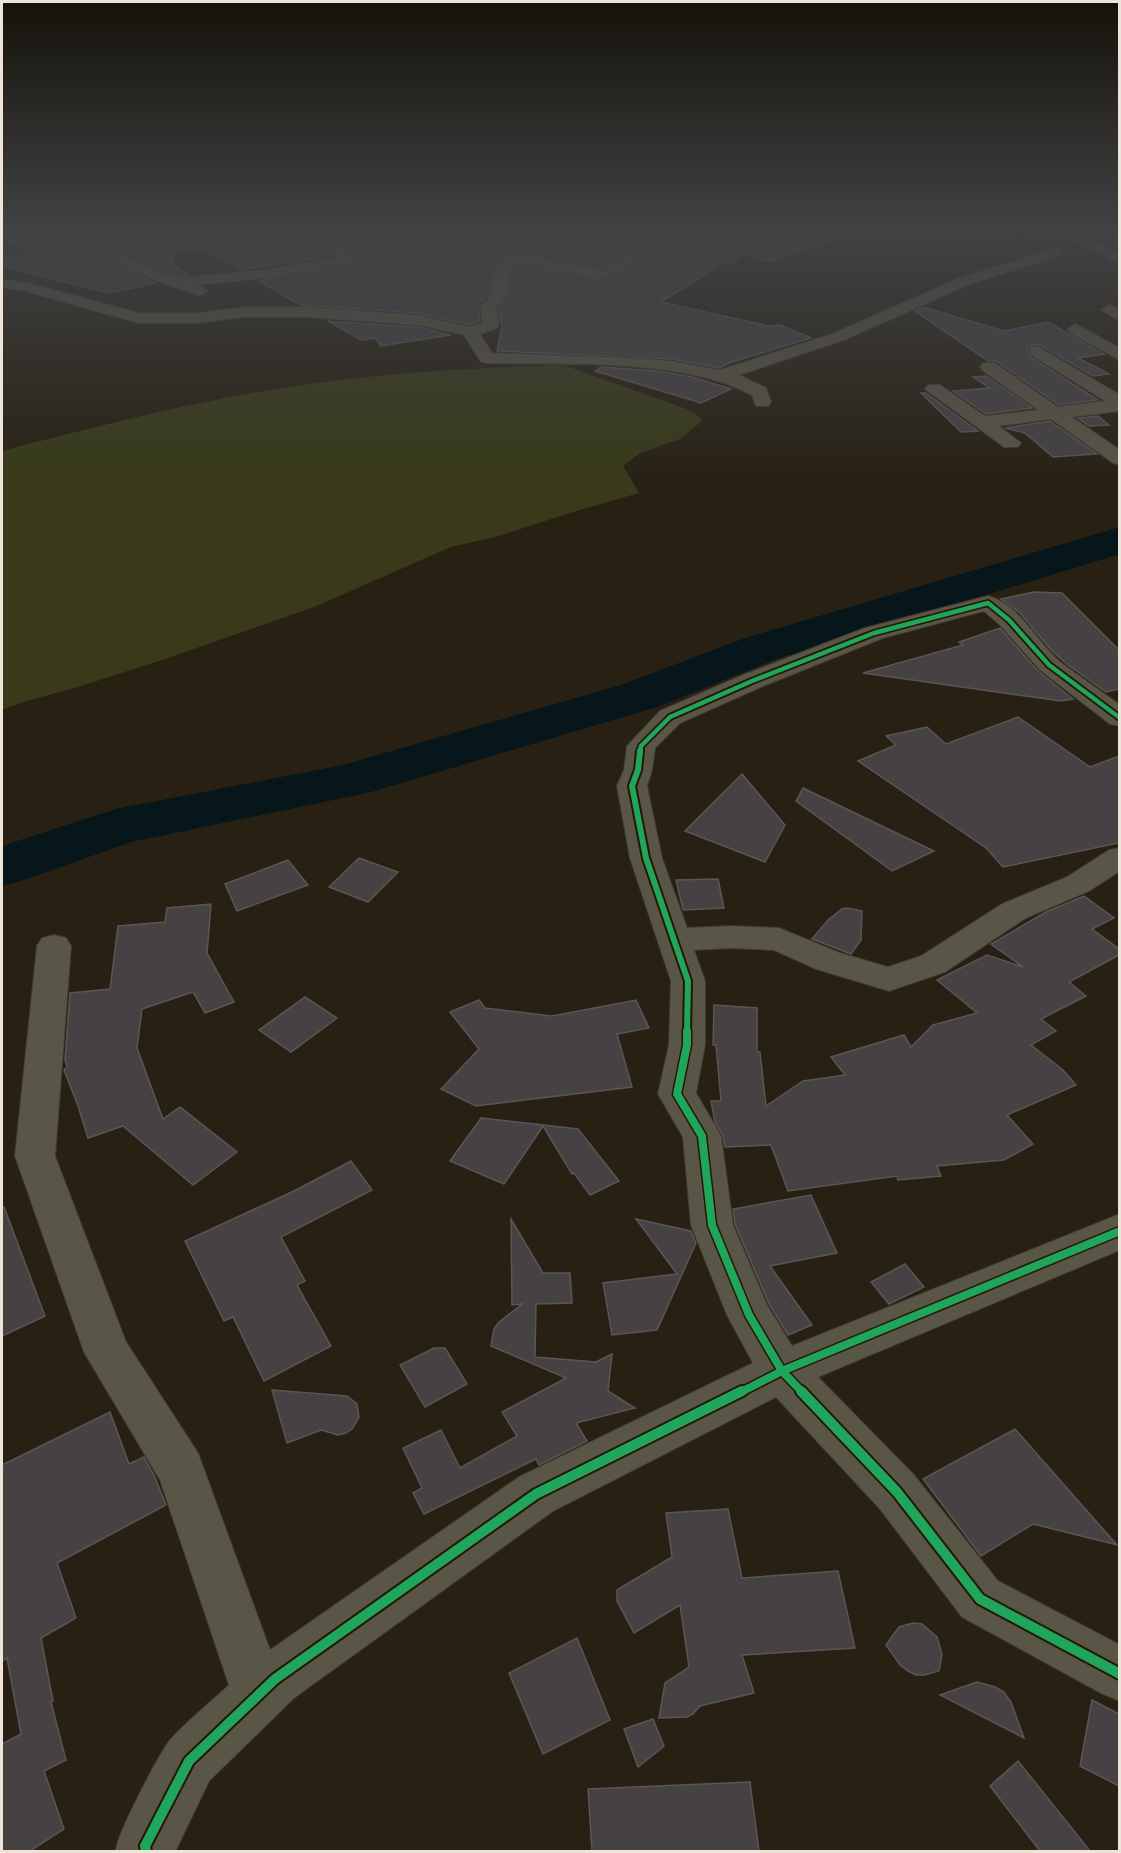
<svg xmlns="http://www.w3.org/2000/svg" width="1121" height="1853" viewBox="0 0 1121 1853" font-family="Inter,sans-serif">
	<rect width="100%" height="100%" fill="#272013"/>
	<path fill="#383a19" d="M 563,365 L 684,408 L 695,413 L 702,421 L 680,439 L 640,453 L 623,466 L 639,493 L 573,512 L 499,536 L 451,547 L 314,607 L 162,660 L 81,686 L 20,703 L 2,710 L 2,451 C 88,429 175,406 264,391 C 362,374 463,368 563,365 Z"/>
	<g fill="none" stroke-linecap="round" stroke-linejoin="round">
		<path fill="#06161b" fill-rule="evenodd" d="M 1120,527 L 1120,554 L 779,658 L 657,707 L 371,792 L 131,842 L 24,880 L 2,886 L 2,846 L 116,809 L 343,765 L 621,685 L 745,638 Z"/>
	</g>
	<g fill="#464244" stroke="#5a5656" stroke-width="1.5">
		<path d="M 17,230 L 40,230 L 43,235 L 110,258 L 132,274 L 156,283 L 108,293 L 2,266 L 2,260 L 32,254 L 2,238 L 13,235 Z"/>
		<path d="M 67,230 L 271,230 L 117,247 Z"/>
		<path d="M 325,230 L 404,230 L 407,235 L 459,253 L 499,261 L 493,266 L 490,293 L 478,305 L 480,321 L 469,325 L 418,313 L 300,305 L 259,281 L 359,263 L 363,257 L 360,252 L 318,237 L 324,235 Z"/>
		<path d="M 432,230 L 592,230 L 522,253 L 469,242 Z"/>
		<path d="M 620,230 L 685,230 L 650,241 L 603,268 L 549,257 L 618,235 Z"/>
		<path d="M 706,230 L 849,230 L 850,234 L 769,262 L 740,253 L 735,262 L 725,262 L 661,302 L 768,326 L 780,325 L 811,338 L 729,363 L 720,368 L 670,359 L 497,351 L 502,326 L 498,309 L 509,295 L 511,270 L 524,266 L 606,281 L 641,260 L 704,235 Z"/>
		<path d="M 293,240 L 332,256 L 240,270 L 206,250 Z"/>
		<path d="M 177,253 L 171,262 L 188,275 L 179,276 L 144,264 L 135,258 Z"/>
		<path d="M 923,307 L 1004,331 L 1048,322 L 1104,354 L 1078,358 L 1109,374 L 1093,376 L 1038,344 L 1029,346 L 1027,350 L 1029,356 L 1098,400 L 1059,405 L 996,361 L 988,361 L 915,311 Z"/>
		<path d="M 328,321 L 418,327 L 451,335 L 381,346 L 375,338 L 361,340 Z"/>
		<path d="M 601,367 L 658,371 L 692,377 L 731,389 L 701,403 L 595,371 Z"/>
		<path d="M 986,376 L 1032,408 L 986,414 L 953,391 L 990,388 L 973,377 Z"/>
		<path d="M 921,393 L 926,393 L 978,431 L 961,432 Z"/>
		<path d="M 1098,416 L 1109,425 L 1089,426 L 1078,418 Z"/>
		<path d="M 1050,421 L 1097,454 L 1053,457 L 1025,433 L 1005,428 Z"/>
		<path d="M 1034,592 L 1062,593 L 1119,650 L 1119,689 L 1106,692 L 1068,665 L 1052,651 L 1020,613 L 1001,599 Z"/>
		<path d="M 1000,628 L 1038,671 L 1073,699 L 1061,701 L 863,673 L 963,645 L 959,642 Z"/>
		<path d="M 1018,717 L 1090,767 L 1119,756 L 1119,843 L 1003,867 L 986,848 L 858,761 L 896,745 L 886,736 L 927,727 L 946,744 Z"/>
		<path d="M 742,774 L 785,825 L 765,862 L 685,831 Z"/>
		<path d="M 803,788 L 934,851 L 892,871 L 796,801 Z"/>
		<path d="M 359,858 L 398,872 L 368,902 L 329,887 Z"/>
		<path d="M 288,860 L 308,885 L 237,911 L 225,884 Z"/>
		<path d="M 718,879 L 724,908 L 683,910 L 676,880 Z"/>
		<path d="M 1084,896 L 1114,918 L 1092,929 L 1119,949 L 1119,955 L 1069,982 L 1086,996 L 1041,1019 L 1056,1031 L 1031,1045 L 1063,1070 L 1076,1085 L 1007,1115 L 1033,1144 L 1004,1160 L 937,1166 L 941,1176 L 898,1180 L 897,1176 L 788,1191 L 771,1145 L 725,1147 L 723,1136 L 715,1122 L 711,1101 L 721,1101 L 716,1045 L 713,1045 L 714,1005 L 757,1008 L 757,1052 L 760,1052 L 766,1106 L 803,1081 L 845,1075 L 831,1057 L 904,1035 L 911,1047 L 933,1025 L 977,1013 L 937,980 L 987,955 L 1023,967 L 991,944 L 1046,912 Z"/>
		<path d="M 211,904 L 207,953 L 234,1002 L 205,1013 L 193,992 L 142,1009 L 137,1048 L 163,1119 L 180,1107 L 237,1152 L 193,1185 L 123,1126 L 88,1138 L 78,1106 L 64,1070 L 67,1067 L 65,1060 L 70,993 L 110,989 L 118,926 L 165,922 L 167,908 Z"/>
		<path d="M 848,908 L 862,911 L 861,940 L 851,954 L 812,939 L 828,920 L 842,909 Z"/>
		<path d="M 305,997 L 337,1018 L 291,1052 L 259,1030 Z"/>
		<path d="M 479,1000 L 485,1008 L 552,1016 L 636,1000 L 649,1028 L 617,1034 L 632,1087 L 476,1106 L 441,1089 L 479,1049 L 450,1012 Z"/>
		<path d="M 481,1118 L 578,1129 L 619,1181 L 590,1195 L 574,1173 L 572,1174 L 543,1126 L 504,1184 L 450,1161 Z"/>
		<path d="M 351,1161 L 372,1190 L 281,1237 L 305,1281 L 297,1285 L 331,1346 L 264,1381 L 233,1317 L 224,1321 L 185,1241 L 294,1191 Z"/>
		<path d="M 811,1195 L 837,1253 L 770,1266 L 812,1325 L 788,1335 L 769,1304 L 735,1224 L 733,1209 Z"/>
		<path d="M 4,1207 L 45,1316 L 2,1336 L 2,1208 Z"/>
		<path d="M 511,1219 L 543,1273 L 570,1273 L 572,1303 L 536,1304 L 535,1357 L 596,1362 L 612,1354 L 608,1391 L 635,1408 L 576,1423 L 587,1441 L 539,1465 L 536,1459 L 424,1514 L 413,1493 L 422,1488 L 403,1448 L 441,1430 L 460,1468 L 517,1436 L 502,1412 L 566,1378 L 491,1346 L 494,1329 L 498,1323 L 522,1304 L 512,1305 Z"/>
		<path d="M 636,1219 L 691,1231 L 696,1243 L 657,1330 L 612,1335 L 603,1283 L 677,1274 Z"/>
		<path d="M 905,1264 L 924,1287 L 889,1304 L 871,1282 Z"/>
		<path d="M 434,1348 L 445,1348 L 467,1384 L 425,1407 L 400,1365 Z"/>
		<path d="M 272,1390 L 347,1396 L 357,1404 L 359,1417 L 352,1429 L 346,1433 L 338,1435 L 321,1430 L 287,1443 Z"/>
		<path d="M 110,1412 L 129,1464 L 144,1457 L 154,1475 L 166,1505 L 57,1563 L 76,1618 L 41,1638 L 53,1701 L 51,1702 L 66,1760 L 44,1771 L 64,1829 L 30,1851 L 2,1851 L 2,1744 L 21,1734 L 7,1658 L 2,1661 L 2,1465 Z"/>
		<path d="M 1015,1429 L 1117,1545 L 1033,1524 L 981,1556 L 923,1479 Z"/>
		<path d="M 728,1509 L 742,1578 L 838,1571 L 855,1648 L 742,1655 L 754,1693 L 700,1706 L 693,1714 L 687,1717 L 659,1718 L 665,1683 L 689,1667 L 680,1605 L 634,1633 L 617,1601 L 617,1590 L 672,1557 L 666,1513 Z"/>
		<path d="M 913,1623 L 922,1624 L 937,1637 L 942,1654 L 939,1671 L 924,1675 L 916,1675 L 908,1671 L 900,1665 L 886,1645 L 899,1627 Z"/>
		<path d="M 577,1638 L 610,1720 L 543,1754 L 509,1673 Z"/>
		<path d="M 977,1682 L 995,1687 L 1004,1692 L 1011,1702 L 1024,1738 L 940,1695 Z"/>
		<path d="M 1092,1700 L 1119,1714 L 1119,1786 L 1080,1766 Z"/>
		<path d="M 653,1719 L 664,1746 L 638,1767 L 624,1729 Z"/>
		<path d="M 1018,1761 L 1090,1851 L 1040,1851 L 990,1786 Z"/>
		<path d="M 750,1782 L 759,1851 L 592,1851 L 588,1789 Z"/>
	</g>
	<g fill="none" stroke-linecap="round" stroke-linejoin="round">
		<defs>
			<g id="minor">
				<path d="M 2,230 L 15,230 L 13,233 L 2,235 Z"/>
				<path d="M 42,230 L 61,230 L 117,249 L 290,230 L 323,230 L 322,234 L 309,236 L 359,254 L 361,257 L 357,262 L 352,263 L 264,278 L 198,285 L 208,291 L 200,296 L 133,272 L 111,256 L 44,233 ZM 293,238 L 340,257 L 264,270 L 179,278 L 143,266 L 129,256 Z"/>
				<path d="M 406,230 L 425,230 L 468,244 L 522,255 L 599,230 L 618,230 L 617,233 L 540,258 L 603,270 C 632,251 668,230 704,230 L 703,233 L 640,258 L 605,279 L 524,264 L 509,268 L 507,295 L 496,308 L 499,325 L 497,328 L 480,334 L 492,353 L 630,358 L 670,361 L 720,370 L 832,334 L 960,278 L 1057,248 L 1064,252 L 1062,255 L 970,284 L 844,340 L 739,375 L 766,388 L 771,402 L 768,406 L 756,406 L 752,395 C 682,358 566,365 487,363 L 481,362 L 464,335 L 418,325 L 306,317 L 244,317 L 199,323 L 139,323 L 25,291 L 2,287 L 2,279 L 31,284 L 139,313 L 199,313 L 244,307 L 306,307 L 418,315 L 469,327 L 483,323 L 480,307 L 492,294 L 495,266 L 506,260 L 460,251 L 408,233 Z"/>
				<path d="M 1052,230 L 1069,230 L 1120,254 L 1120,264 Z"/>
				<path d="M 1109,305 L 1120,309 L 1120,321 L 1101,310 Z"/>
				<path d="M 1075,324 L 1120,348 L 1120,360 L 1069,332 L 1067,329 Z"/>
				<path d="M 1037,346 L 1120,395 L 1120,411 L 1072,417 L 1120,450 L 1120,465 L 1113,463 L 1051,419 L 999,426 L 1021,443 L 1018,447 L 1004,447 L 925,389 L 928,385 L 940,385 L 985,416 L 1038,410 L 983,371 L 980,367 L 983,363 L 995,363 L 1058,407 L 1105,401 L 1031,355 L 1029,351 L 1031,347 Z"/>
				<path d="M 988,596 C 1019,604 1036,641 1059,661 C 1078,676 1100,690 1120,705 L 1120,726 L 1110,724 L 1040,670 L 1000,625 L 984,611 L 883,638 L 761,687 L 680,723 L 655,748 L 652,770 L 647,786 L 662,858 L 687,928 L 731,926 L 779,928 L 840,953 L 888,967 L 921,956 L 1002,904 L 1067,877 L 1109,850 L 1120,848 L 1120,871 L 1089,891 L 1026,918 L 945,972 L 889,991 L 816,969 L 774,950 L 731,948 L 694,950 L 705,981 L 705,1045 L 696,1093 L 721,1136 L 733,1225 L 767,1305 L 792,1346 L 1120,1214 L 1120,1250 L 818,1377 L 914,1475 L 998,1581 L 1120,1645 L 1120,1701 L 1101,1693 L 962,1617 L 880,1509 L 776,1397 L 553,1511 L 294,1698 L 209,1781 L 175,1852 L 116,1852 C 114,1839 161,1750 171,1739 C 188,1720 210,1703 229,1685 L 160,1480 L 84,1352 L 15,1156 L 37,946 L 42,938 L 54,935 L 66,938 L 71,946 L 55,1156 L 126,1342 L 198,1453 L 270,1650 L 519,1477 L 753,1363 L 727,1315 L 691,1225 L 683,1137 L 658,1094 L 669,1045 L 671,981 L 630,858 L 617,786 L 624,770 L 627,746 L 660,711 L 743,675 L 865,628 Z"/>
			</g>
		</defs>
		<use href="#minor" stroke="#413b30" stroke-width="2"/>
		<use href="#minor" fill="#595547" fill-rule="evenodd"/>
		<defs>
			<path id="cycleway-far3" d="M 640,753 L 641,746 L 670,717 L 752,681 L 874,633 L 988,603 L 1009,620 L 1049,665 L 1120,718"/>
			<path id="cycleway-far2" d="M 640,751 L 638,770 L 632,786 L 646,858 L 688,981 L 687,1033"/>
			<g id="cycleway-far1">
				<path d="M 687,1031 L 687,1045 L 677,1094 L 702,1136 L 712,1225 L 749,1315 L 782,1371 L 803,1393"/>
				<path d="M 739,1393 L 782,1371 L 1120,1231"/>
			</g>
			<g id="cycleway">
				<path d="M 801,1391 L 897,1492 L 980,1599 L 1120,1674"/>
				<path d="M 146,1852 L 145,1846 L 189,1761 L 275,1679 L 536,1494 L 742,1391"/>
			</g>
		</defs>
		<use href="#cycleway-far3" stroke="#251803" stroke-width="8"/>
		<use href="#cycleway-far2" stroke="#251803" stroke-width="10"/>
		<use href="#cycleway-far1" stroke="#251803" stroke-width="11"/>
		<use href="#cycleway" stroke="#251803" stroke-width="14"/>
		<use href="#cycleway-far3" stroke="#20a55d" stroke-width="4.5"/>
		<use href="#cycleway-far2" stroke="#20a55d" stroke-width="6"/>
		<use href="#cycleway-far1" stroke="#20a55d" stroke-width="8"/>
		<use href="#cycleway" stroke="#20a55d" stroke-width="10"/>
	</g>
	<linearGradient id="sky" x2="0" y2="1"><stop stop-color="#15120a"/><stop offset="0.47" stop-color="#414244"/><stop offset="1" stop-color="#414244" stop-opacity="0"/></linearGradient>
	<rect width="1121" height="489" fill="url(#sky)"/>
	<rect width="1121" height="1853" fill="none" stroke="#eee5d8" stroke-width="6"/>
</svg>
